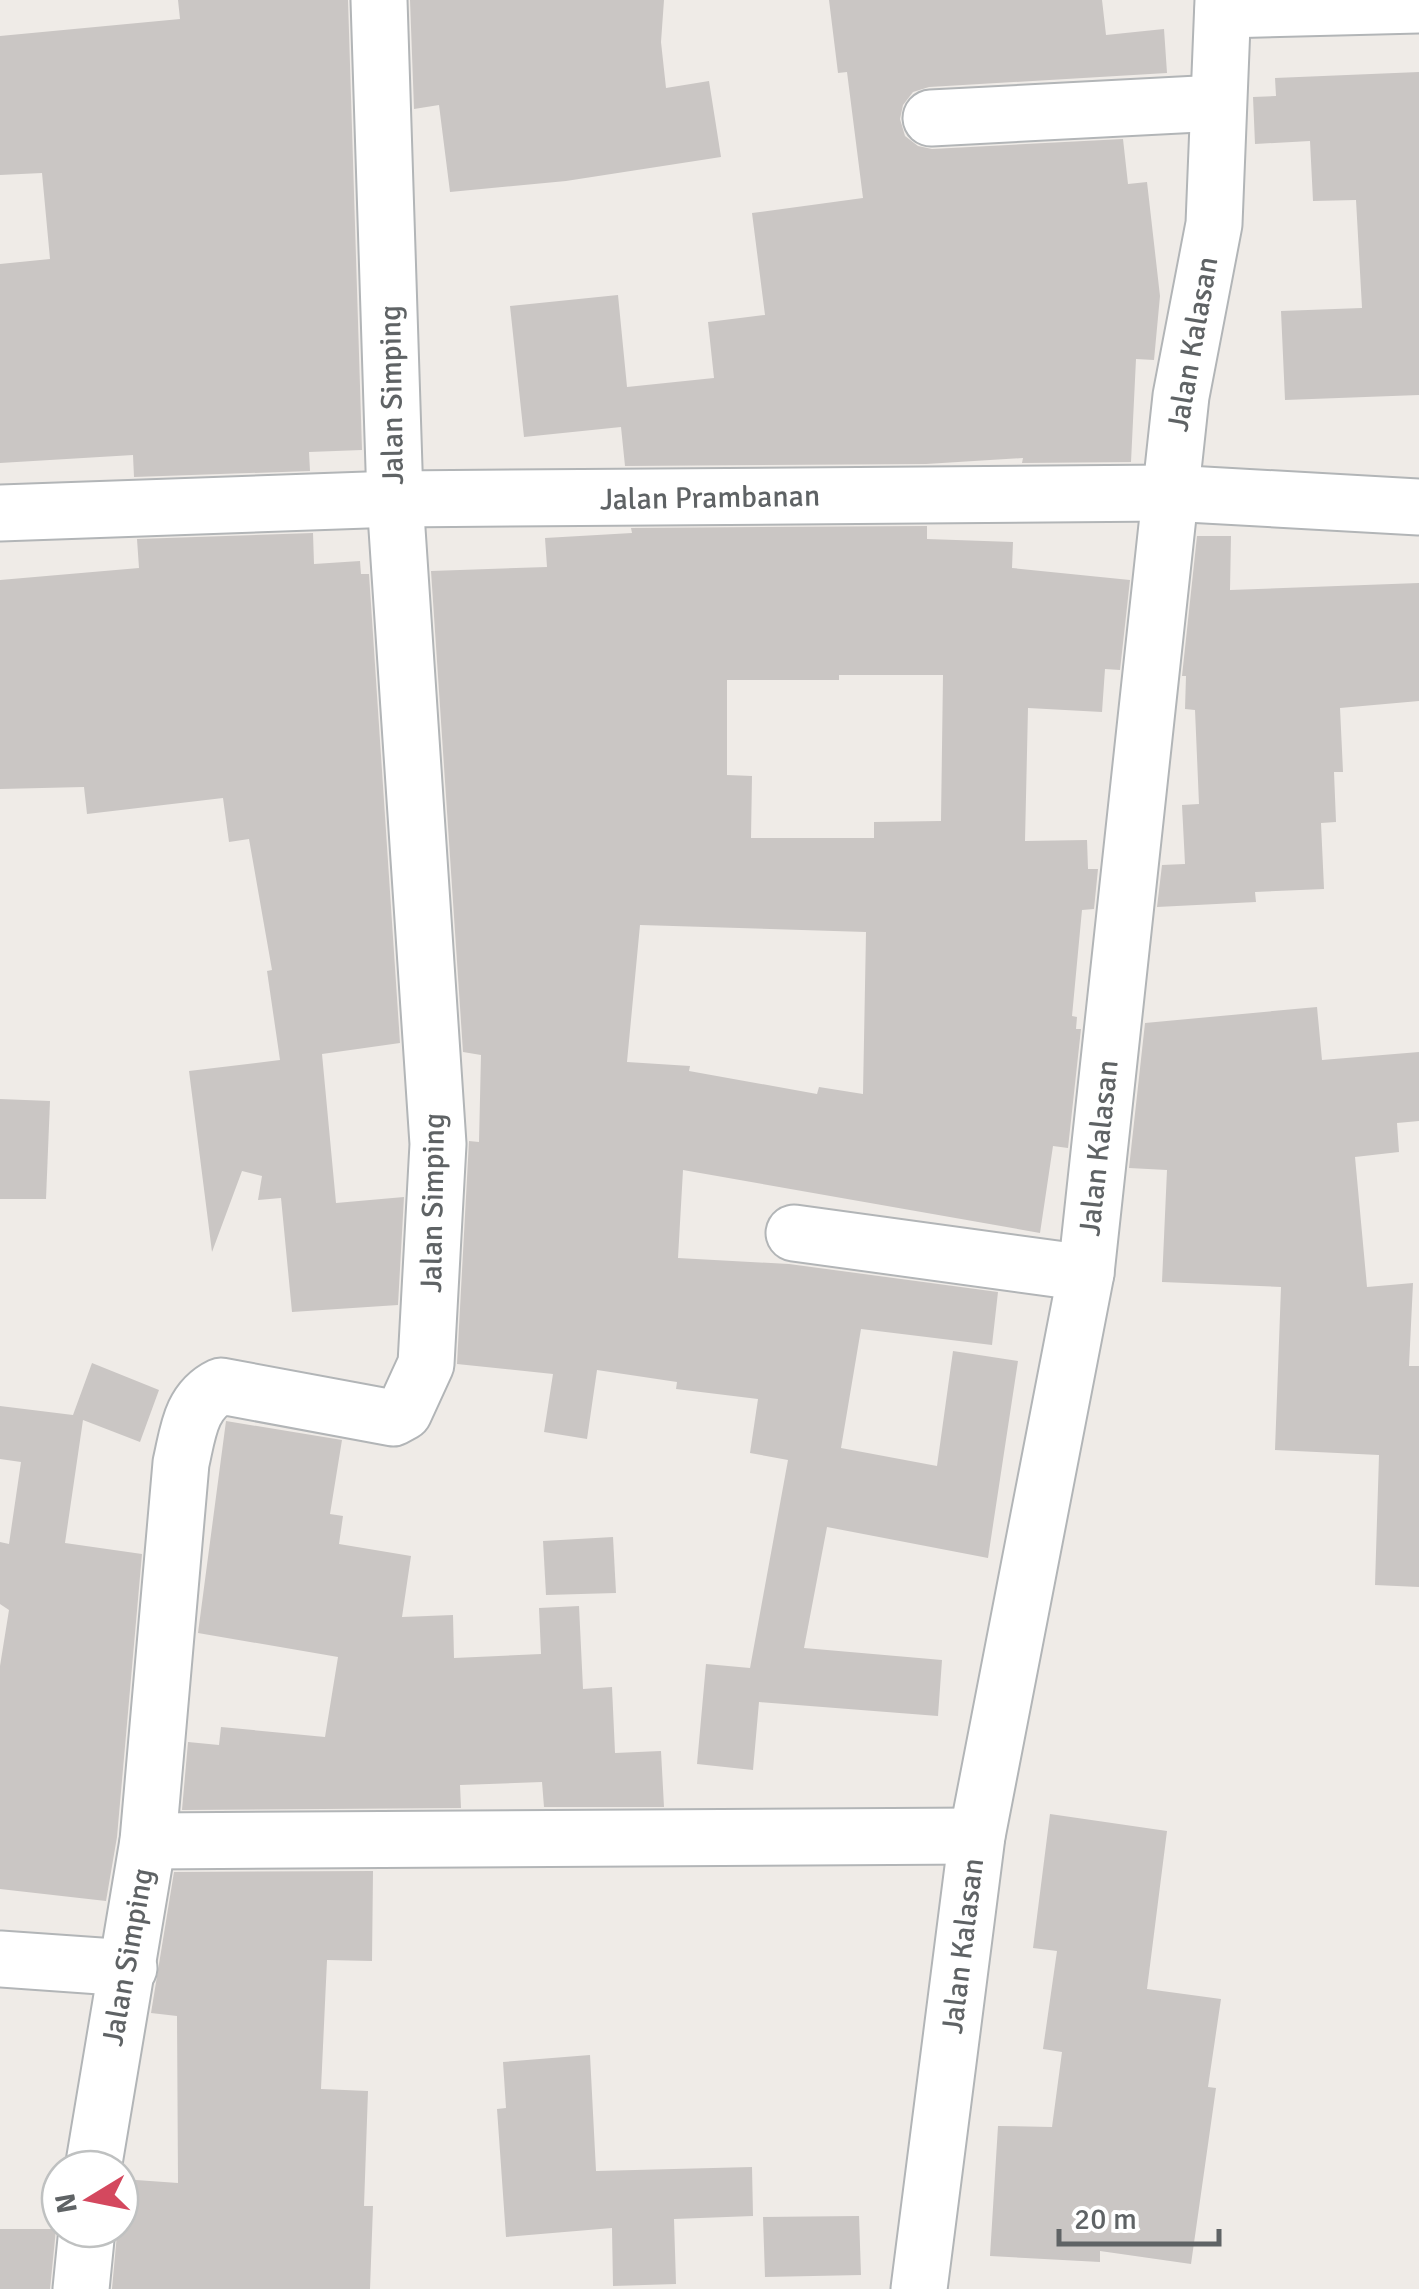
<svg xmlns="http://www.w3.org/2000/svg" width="1419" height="2289" viewBox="0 0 1419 2289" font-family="Signika,sans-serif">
	<rect width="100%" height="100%" fill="#efebe7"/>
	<g fill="#cac6c4" fill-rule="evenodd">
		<path d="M 178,0 L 348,0 L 362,450 L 309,452 L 310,471 L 134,477 L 133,455 L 0,463 L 0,264 L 50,259 L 42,173 L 0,175 L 0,36 L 180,19 Z"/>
		<path d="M 410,0 L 664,0 L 661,42 L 666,88 L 709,81 L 721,157 L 566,181 L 450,192 L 439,105 L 414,109 Z"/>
		<path d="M 829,0 L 1102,0 L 1106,35 L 1164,29 L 1167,73 L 929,87 L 913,92 L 903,105 L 900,119 L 905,136 L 918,146 L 932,149 L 1123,139 L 1128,184 L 1147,182 L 1160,296 L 1154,360 L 1136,359 L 1131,462 L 1022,463 L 1023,458 L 926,464 L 625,466 L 621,427 L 524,437 L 510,306 L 618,295 L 627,387 L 714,378 L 708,322 L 765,315 L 752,213 L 863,198 L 847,72 L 838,73 Z"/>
		<path d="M 1419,72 L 1419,395 L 1285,400 L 1281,311 L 1362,308 L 1356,200 L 1313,201 L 1310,141 L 1255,144 L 1253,97 L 1276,96 L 1275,78 Z"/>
		<path d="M 927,526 L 927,539 L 1013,542 L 1012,568 L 1130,580 L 1120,670 L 1105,669 L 1102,712 L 1028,708 L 1025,841 L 1087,840 L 1088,869 L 1098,869 L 1094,909 L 1082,910 L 1072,1016 L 1077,1017 L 1076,1029 L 1081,1029 L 1068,1148 L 1053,1146 L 1040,1233 L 683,1170 L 678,1258 L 789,1264 L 998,1292 L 992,1345 L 861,1329 L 841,1448 L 937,1466 L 953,1351 L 1018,1361 L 988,1558 L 827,1527 L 804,1648 L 942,1660 L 938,1716 L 759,1702 L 753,1770 L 697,1764 L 706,1664 L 750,1668 L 788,1460 L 750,1453 L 758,1399 L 676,1389 L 677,1382 L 597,1370 L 587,1439 L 544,1432 L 553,1374 L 457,1364 L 469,1141 L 479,1142 L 481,1055 L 463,1052 L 431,571 L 547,567 L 545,538 L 632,533 L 631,528 ZM 839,675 L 943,675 L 941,821 L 874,822 L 874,838 L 751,838 L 752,776 L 727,775 L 727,680 L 839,680 ZM 640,925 L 866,932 L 863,1094 L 819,1087 L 817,1094 L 689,1071 L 690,1066 L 627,1062 Z"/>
		<path d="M 313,533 L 314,564 L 360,561 L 361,574 L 369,574 L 400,1043 L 322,1054 L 336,1203 L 404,1197 L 398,1305 L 292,1312 L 281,1198 L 258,1200 L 262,1176 L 242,1171 L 212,1252 L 189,1071 L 280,1060 L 267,971 L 272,970 L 249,839 L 229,842 L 223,798 L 87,814 L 84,787 L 0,789 L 0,580 L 139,568 L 137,539 Z"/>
		<path d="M 1197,536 L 1231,536 L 1230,590 L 1419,583 L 1419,701 L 1340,708 L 1343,772 L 1334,772 L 1336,822 L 1321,823 L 1324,889 L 1255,892 L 1256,902 L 1157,907 L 1162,865 L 1185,864 L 1182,805 L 1199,804 L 1195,710 L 1185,709 L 1186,676 L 1182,676 Z"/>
		<path d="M 1317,1007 L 1322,1060 L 1419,1052 L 1419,1121 L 1397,1123 L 1399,1152 L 1355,1157 L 1367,1287 L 1413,1283 L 1409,1366 L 1419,1366 L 1419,1587 L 1375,1585 L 1379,1455 L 1275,1450 L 1281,1287 L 1162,1282 L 1167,1170 L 1129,1168 L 1145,1023 Z"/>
		<path d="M 0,1099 L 50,1101 L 46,1199 L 0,1199 Z"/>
		<path d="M 92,1363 L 159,1390 L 140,1442 L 83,1420 L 65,1543 L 142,1554 L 117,1837 L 106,1901 L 0,1889 L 0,1666 L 9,1610 L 0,1604 L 0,1542 L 9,1544 L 21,1462 L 0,1459 L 0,1406 L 73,1415 Z"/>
		<path d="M 226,1421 L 342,1440 L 330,1514 L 343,1516 L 339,1544 L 411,1556 L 402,1617 L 453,1615 L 454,1658 L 541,1654 L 539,1608 L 579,1606 L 583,1689 L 612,1687 L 615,1753 L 661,1751 L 664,1807 L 544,1807 L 542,1782 L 460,1785 L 461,1808 L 182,1810 L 188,1742 L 219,1745 L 221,1727 L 325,1737 L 338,1657 L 198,1633 Z"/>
		<path d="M 613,1537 L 616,1593 L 546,1595 L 543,1541 Z"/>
		<path d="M 1050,1814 L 1167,1831 L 1147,1989 L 1221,1999 L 1208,2087 L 1216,2088 L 1191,2264 L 1100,2251 L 1100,2262 L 990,2256 L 998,2126 L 1052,2127 L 1062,2052 L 1043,2049 L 1057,1951 L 1033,1948 Z"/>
		<path d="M 373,1871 L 372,1961 L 327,1960 L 321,2089 L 368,2091 L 364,2206 L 373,2206 L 370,2289 L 112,2289 L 122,2179 L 178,2183 L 177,2016 L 151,2013 L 174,1872 Z"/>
		<path d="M 590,2055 L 596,2171 L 752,2167 L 753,2216 L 674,2219 L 676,2284 L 613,2286 L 612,2228 L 506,2237 L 497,2109 L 506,2108 L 503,2062 Z"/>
		<path d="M 859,2216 L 861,2275 L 765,2277 L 763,2217 Z"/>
		<path d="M 0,2229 L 56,2229 L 50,2289 L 0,2289 Z"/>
	</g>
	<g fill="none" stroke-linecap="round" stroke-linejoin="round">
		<defs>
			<g id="minor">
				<path d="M 1223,10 L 1419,5"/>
				<path d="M 931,118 L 1218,103"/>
				<path d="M 0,513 L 395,499 L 1169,493 L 1419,507"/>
				<path d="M 794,1233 L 1086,1273"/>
				<path d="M 148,1841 L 977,1836"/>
				<path d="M 0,1959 L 129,1968"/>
				<path d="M 93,2169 L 148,1841 L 181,1463 C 188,1433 190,1401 221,1386 L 393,1418 L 404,1412 L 426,1364 L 438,1144 L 395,499 L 379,0"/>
				<path d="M 81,2289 L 87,2229"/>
				<path d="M 919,2289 L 977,1836 L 1086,1273 L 1181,396 L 1214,224 L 1223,0"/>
			</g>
		</defs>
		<use href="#minor" stroke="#b2b5b7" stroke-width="59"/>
		<use href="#minor" stroke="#fff" stroke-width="55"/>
	</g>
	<g text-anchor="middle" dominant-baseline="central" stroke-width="10" stroke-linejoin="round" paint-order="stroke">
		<g font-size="30" fill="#5f6365" stroke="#fff">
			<text transform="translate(1193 344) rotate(-80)">Jalan Kalasan</text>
			<text transform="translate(392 395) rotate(-91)">Jalan Simping</text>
			<text transform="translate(710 498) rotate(-1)">Jalan Prambanan</text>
			<text transform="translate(1099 1148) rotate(-84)">Jalan Kalasan</text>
			<text transform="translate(433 1203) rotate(-89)">Jalan Simping</text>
			<text transform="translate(963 1946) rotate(-83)">Jalan Kalasan</text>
			<text transform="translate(128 1957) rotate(-80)">Jalan Simping</text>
		</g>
	</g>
	<g transform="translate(90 2199) rotate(260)"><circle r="48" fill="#ffffff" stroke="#bfc1c1" stroke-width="2.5"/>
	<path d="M0-8L18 38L0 25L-18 38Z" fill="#d4485e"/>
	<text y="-15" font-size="28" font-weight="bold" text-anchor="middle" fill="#5f6365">N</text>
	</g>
	<path d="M1059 2229v15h160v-15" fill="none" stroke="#5f6365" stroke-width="5"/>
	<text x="1074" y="2229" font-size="30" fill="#5f6365" stroke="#ffffff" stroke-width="8" paint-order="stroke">20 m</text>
</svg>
